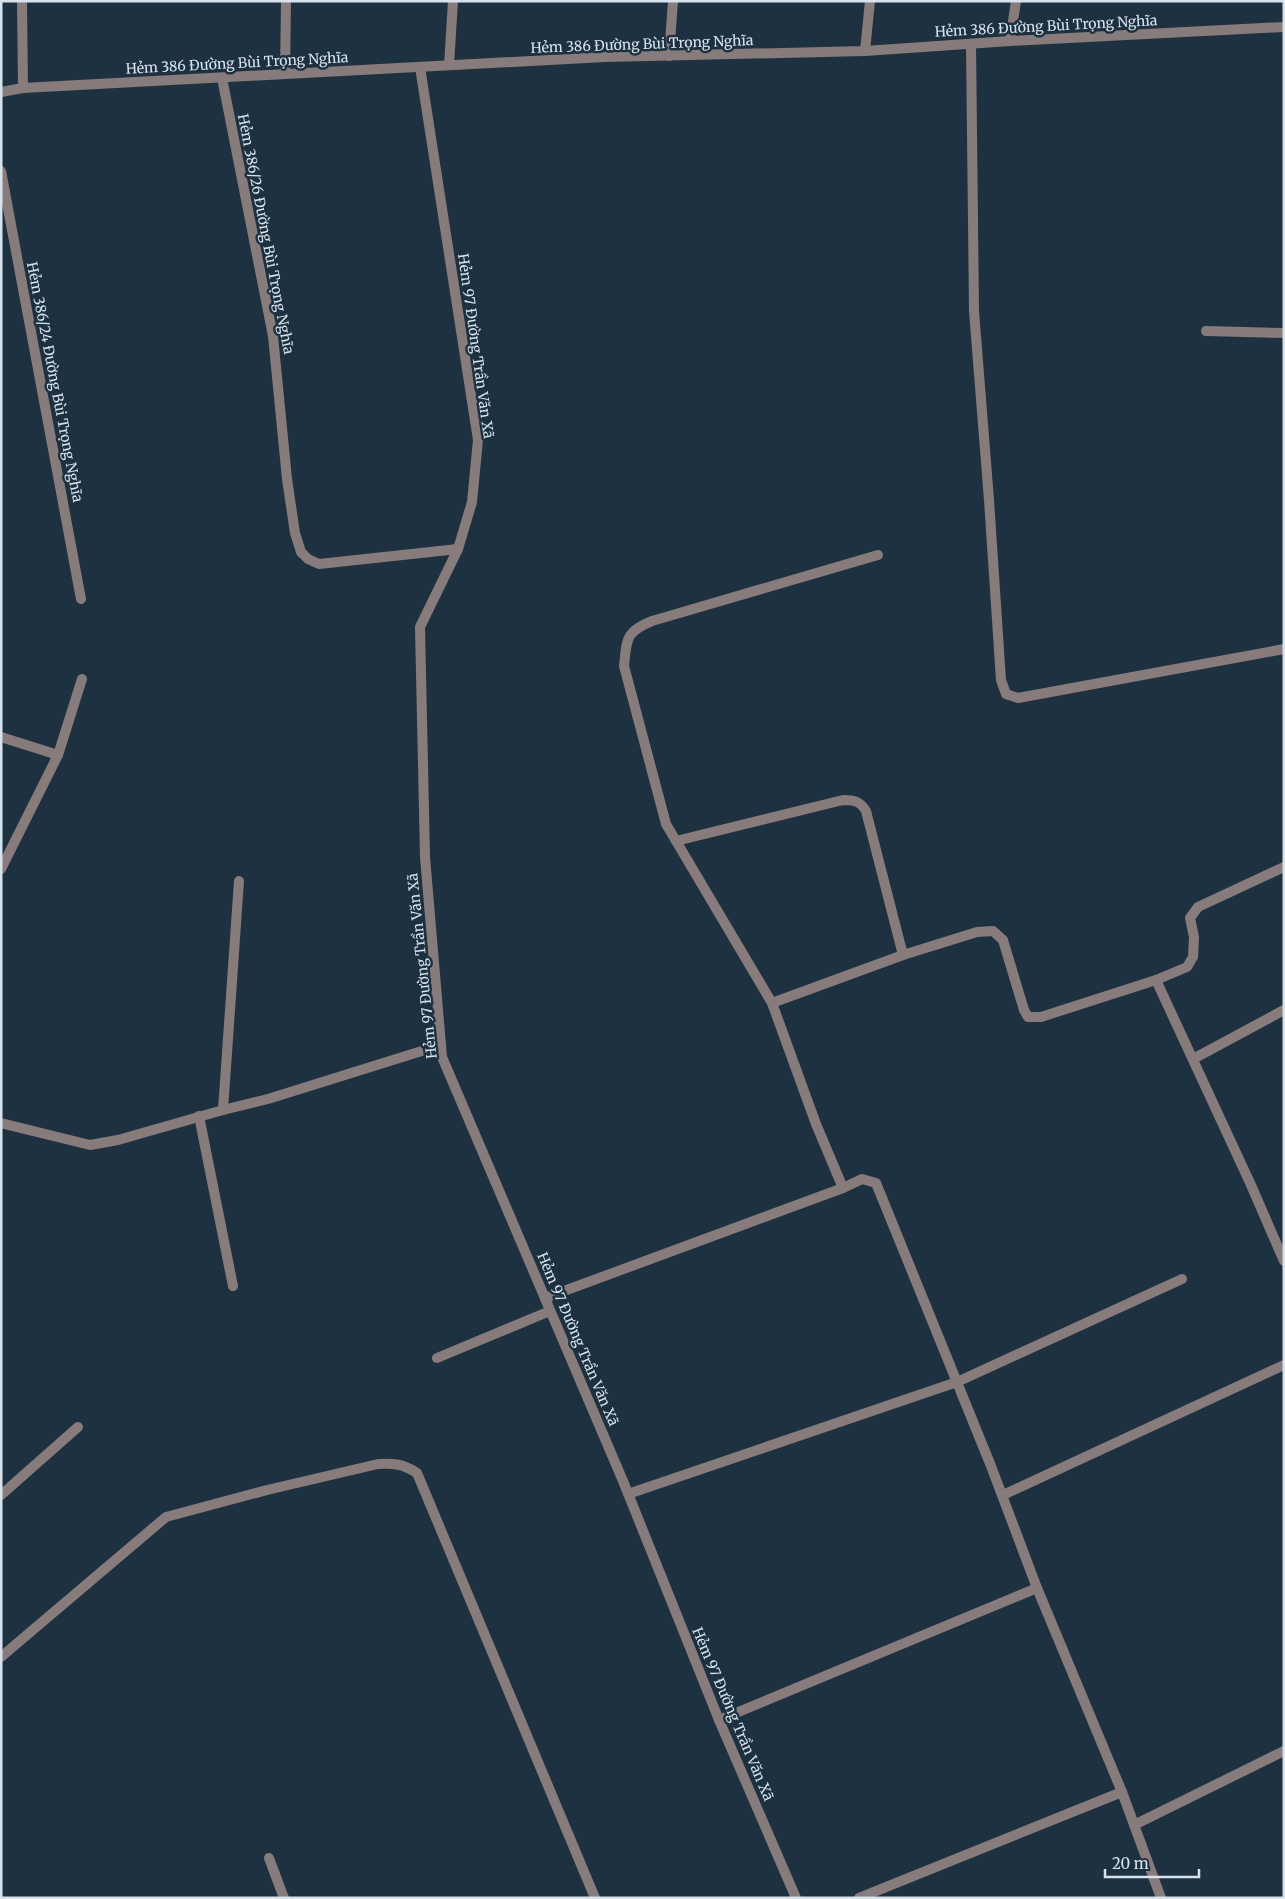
<svg xmlns="http://www.w3.org/2000/svg" width="1285" height="1899" viewBox="0 0 1285 1899" font-family="Merriweather,serif">
	<rect width="100%" height="100%" fill="#1e3141"/>
	<g fill="none" stroke-linecap="round" stroke-linejoin="round">
		<path stroke="#887b7b" stroke-width="10" d="M 269,1858 L 284,1898"/>
		<g stroke="#887b7b" stroke-width="10">
			<path d="M 22,1 L 23,88"/>
			<path d="M 1010,41 L 1016,1"/>
			<path d="M 971,44 L 974,311 L 989,500 L 1001,680 L 1006,694 L 1018,698 L 1284,649"/>
			<path d="M 865,51 L 870,1"/>
			<path d="M 669,56 L 673,1"/>
			<path d="M 449,65 L 453,1"/>
			<path d="M 420,67 L 478,440 L 472,502 L 458,549 L 420,627 L 425,857 L 442,1057 L 623,1481 L 719,1720 L 796,1898"/>
			<path d="M 285,74 L 286,1"/>
			<path d="M 222,78 L 273,336 L 287,479 L 295,533 L 301,552 L 308,559 L 319,564 L 458,549"/>
			<path d="M 1,92 L 23,88 L 605,57 L 865,51 L 1010,41 L 1284,27"/>
			<path d="M 1,171 L 81,599"/>
			<path d="M 1206,331 L 1284,333"/>
			<path d="M 1,737 L 58,755"/>
			<path d="M 676,841 L 843,800 C 854,800 860,801 866,811 L 903,955"/>
			<path d="M 1,869 L 58,755 L 82,679"/>
			<path d="M 1156,980 L 1251,1185 L 1284,1261"/>
			<path d="M 772,1003 L 903,955 L 977,932 L 993,931 L 1003,940 L 1024,1010 L 1028,1017 L 1041,1017 L 1156,980 L 1187,967 L 1193,957 L 1194,937 L 1190,918 L 1198,907 L 1284,867"/>
			<path d="M 1193,1059 L 1284,1010"/>
			<path d="M 223,1110 L 239,881"/>
			<path d="M 199,1116 L 233,1286"/>
			<path d="M 1,1123 L 90,1145 L 118,1140 L 223,1110 L 268,1099 L 441,1045"/>
			<path d="M 843,1188 L 816,1124 L 772,1003 L 666,824 L 624,666 C 627,639 625,632 652,621 L 878,555"/>
			<path d="M 545,1298 L 843,1188 L 862,1179 L 876,1183 L 991,1466 L 1037,1588 L 1122,1792 L 1161,1898"/>
			<path d="M 437,1358 L 550,1311"/>
			<path d="M 628,1494 L 957,1382 L 1182,1279"/>
			<path d="M 1,1495 L 78,1427"/>
			<path d="M 1003,1495 L 1284,1365"/>
			<path d="M 1,1657 L 166,1517 L 267,1490 L 378,1464 C 394,1463 403,1464 417,1473 L 595,1898"/>
			<path d="M 719,1720 L 1037,1588"/>
			<path d="M 1134,1825 L 1284,1751"/>
			<path d="M 859,1898 L 1122,1792"/>
		</g>
	</g>
	<g text-anchor="middle" dominant-baseline="central" stroke-width="5" stroke-linejoin="round" paint-order="stroke">
		<g font-size="14" fill="#d7e3ed" stroke="#1e3141">
			<text transform="translate(1046 26) rotate(-3)">Hẻm 386 Đường Bùi Trọng Nghĩa</text>
			<text transform="translate(642 44) rotate(-2)">Hẻm 386 Đường Bùi Trọng Nghĩa</text>
			<text transform="translate(237 63) rotate(-3)">Hẻm 386 Đường Bùi Trọng Nghĩa</text>
			<text transform="translate(266 234) rotate(79)">Hẻm 386/26 Đường Bùi Trọng Nghĩa</text>
			<text transform="translate(476 346) rotate(82)">Hẻm 97 Đường Trần Văn Xã</text>
			<text transform="translate(55 382) rotate(79)">Hẻm 386/24 Đường Bùi Trọng Nghĩa</text>
			<text transform="translate(422 966) rotate(-96)">Hẻm 97 Đường Trần Văn Xã</text>
			<text transform="translate(578 1339) rotate(67)">Hẻm 97 Đường Trần Văn Xã</text>
			<text transform="translate(733 1714) rotate(67)">Hẻm 97 Đường Trần Văn Xã</text>
		</g>
	</g>
	<rect width="1285" height="1899" fill="none" stroke="#d7e3ed" stroke-width="5"/>
	<path d="M1105 1869v8h94v-8" fill="none" stroke="#d7e3ed" stroke-width="2.5"/>
	<text x="1112" y="1869" font-size="15" fill="#d7e3ed" stroke="#1e3141" stroke-width="4" paint-order="stroke">20 m</text>
</svg>
